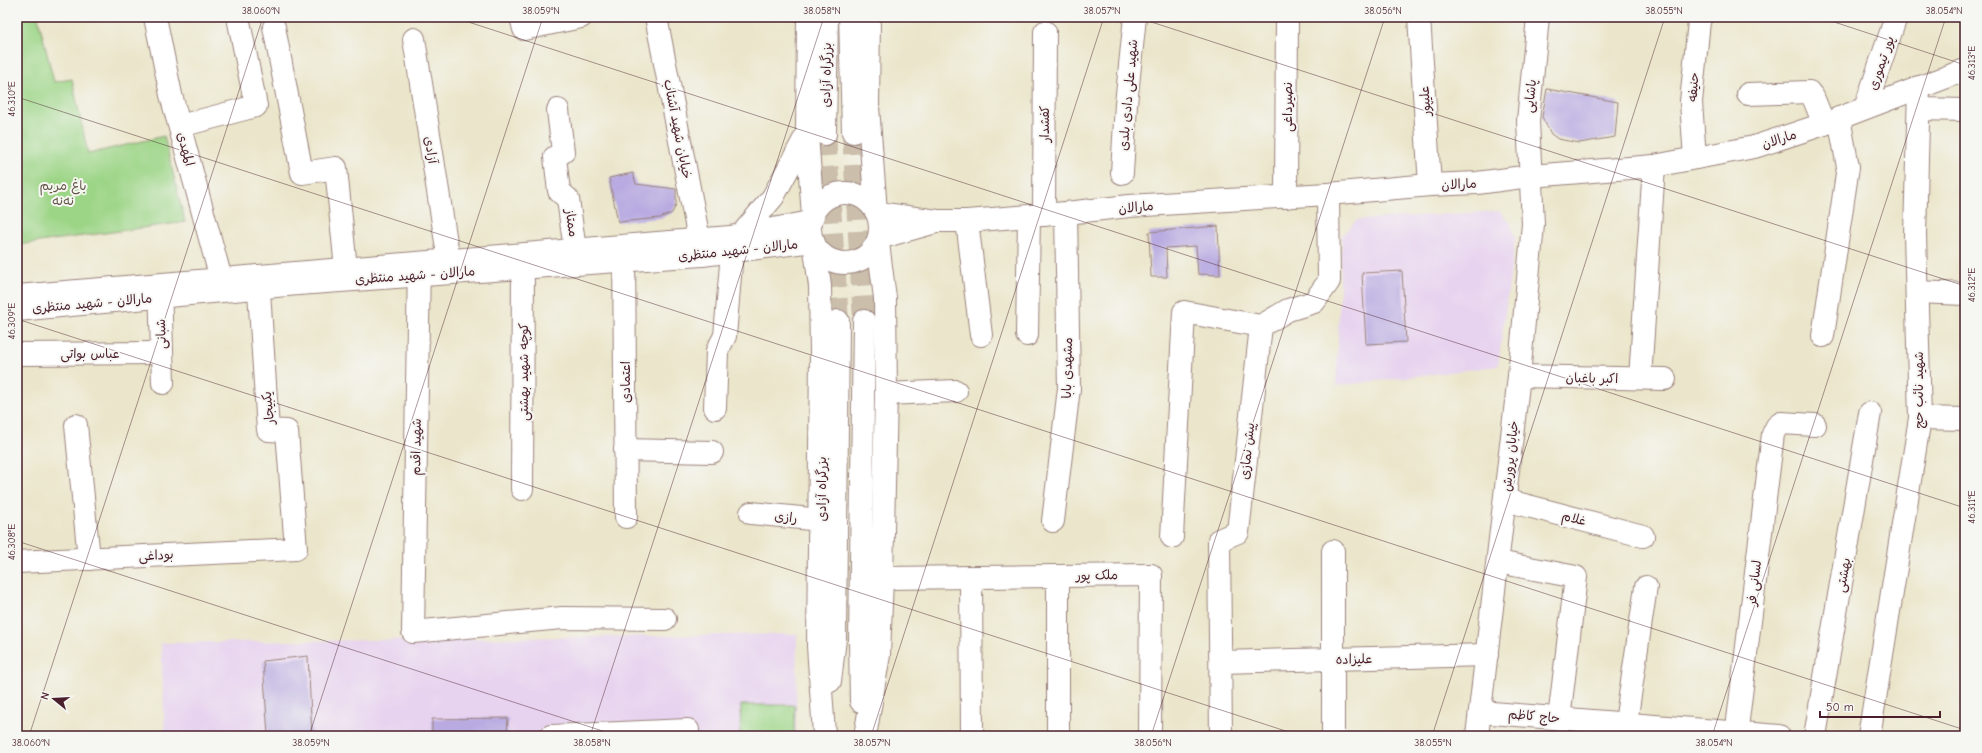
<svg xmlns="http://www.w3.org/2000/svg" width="1982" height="753" viewBox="0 0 1982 753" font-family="'Comic Neue','Playpen Sans Arabic',sans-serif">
	<rect width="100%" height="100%" fill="#f6f6f2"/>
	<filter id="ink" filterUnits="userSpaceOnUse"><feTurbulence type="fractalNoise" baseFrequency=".025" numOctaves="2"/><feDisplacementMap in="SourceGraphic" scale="8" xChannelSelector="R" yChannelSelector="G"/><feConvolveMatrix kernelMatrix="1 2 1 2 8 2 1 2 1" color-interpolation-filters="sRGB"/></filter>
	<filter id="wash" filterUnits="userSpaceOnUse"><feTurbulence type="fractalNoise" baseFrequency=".012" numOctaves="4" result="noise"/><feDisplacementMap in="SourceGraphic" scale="16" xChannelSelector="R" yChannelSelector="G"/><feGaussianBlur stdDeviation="0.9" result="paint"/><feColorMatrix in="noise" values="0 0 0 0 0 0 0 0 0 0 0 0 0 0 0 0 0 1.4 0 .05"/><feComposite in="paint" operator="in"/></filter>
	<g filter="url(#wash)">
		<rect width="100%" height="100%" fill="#ebe6cb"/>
		<g fill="#e7d2ef">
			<path d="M 1499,211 L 1511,224 L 1515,239 L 1498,366 L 1336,386 L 1342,235 L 1357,220 Z"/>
			<path d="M 797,634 L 796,736 L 165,736 L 161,643 Z"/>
		</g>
		<g fill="#9dd587" stroke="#747a59">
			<path d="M 17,17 L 38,17 L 54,82 L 72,79 L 88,154 L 164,136 L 185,222 L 17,245 Z"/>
			<path d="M 741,705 L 795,705 L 794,736 L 740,736 Z"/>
		</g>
		<g id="blocks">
			<g fill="#b9abe1">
				<path d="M 1547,89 L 1618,102 L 1615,137 L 1579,143 L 1558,139 L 1551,134 L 1542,117 Z"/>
				<path d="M 633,173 L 636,184 L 676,189 L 676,205 L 672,213 L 660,218 L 618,222 L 609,178 Z"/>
				<path d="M 1218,226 L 1220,275 L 1198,274 L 1196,246 L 1166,248 L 1167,277 L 1151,277 L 1149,232 Z"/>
				<path d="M 1402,271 L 1406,342 L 1366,344 L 1362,273 Z"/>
				<path d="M 308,656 L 312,736 L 268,736 L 263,661 Z"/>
				<path d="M 508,718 L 507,736 L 432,736 L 432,719 Z"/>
			</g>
		</g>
	</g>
	<g filter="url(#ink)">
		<use href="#blocks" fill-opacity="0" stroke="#9a827b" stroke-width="1"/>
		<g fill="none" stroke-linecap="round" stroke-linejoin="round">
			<g stroke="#cbbeab" stroke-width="22" stroke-dasharray="22 11" stroke-linecap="butt">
				<path d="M 853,132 L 864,321"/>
				<path d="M 825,134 L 838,321"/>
			</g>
			<defs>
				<g id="minor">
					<path d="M 155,17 L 171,95 L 221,279"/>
					<path d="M 521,17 L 524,29 L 581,17"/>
					<path d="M 656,17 L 702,255"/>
					<path d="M 1419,17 L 1430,185"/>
					<path d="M 274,27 L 302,173 L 336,168 L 346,269"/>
					<path d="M 414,39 L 449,261"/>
					<path d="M 1748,94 L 1809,92 L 1813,97 L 1824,124"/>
					<path d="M 1865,108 L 1896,17"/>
					<path d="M 1919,109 L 1965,110"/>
					<path d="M 558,110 L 563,152 L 555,157 L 559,191 L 568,199 L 575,250"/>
					<path d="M 180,126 L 256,106 L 238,17"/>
					<path d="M 1695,158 L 1691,102 L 1699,21 L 1701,17"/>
					<path d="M 1122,173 L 1126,104 L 1135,17"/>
					<path d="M 1286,197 L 1287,17"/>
					<path d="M 1044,215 L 1045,32"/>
					<path d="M 967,221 L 981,335"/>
					<path d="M 624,247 L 626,517"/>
					<path d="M 419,263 L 413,632 L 562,618 L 665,619"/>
					<path d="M 160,285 L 163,383"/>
					<path d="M 1917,292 L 1965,294"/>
					<path d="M 17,310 L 298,284 L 702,255 L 813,241"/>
					<path d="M 1027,335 L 1029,216"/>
					<path d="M 1823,336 L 1848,167 L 1839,118"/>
					<path d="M 17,354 L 162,353"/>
					<path d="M 1519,376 L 1665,379"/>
					<path d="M 1640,378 L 1654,166"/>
					<path d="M 886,394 L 956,391"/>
					<path d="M 715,408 L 717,351 L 725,336 L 732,252 L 730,239"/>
					<path d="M 1920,418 L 1965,419"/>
					<path d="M 76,425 L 89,559"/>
					<path d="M 625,450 L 712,452"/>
					<path d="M 522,489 L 523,255"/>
					<path d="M 1505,500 L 1643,536"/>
					<path d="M 751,513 L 821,520"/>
					<path d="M 1053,521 L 1069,388 L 1066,213"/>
					<path d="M 1172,537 L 1184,312 L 1261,326"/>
					<path d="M 1333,551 L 1333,736"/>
					<path d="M 17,562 L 296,549 L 287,431 L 268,430 L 258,276"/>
					<path d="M 1498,562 L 1576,577 L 1559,719"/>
					<path d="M 971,577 L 972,736"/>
					<path d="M 882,578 L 1151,575 L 1150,736"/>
					<path d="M 1221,662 L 1487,655"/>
					<path d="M 1480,712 L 1779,736"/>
					<path d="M 551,736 L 688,730"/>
					<path d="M 1058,736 L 1058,576"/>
					<path d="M 1221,736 L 1219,540 L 1238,532 L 1261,326 L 1288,310 L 1314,302 L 1329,281 L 1328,194"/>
					<path d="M 1624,736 L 1646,587"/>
					<path d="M 1736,736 L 1773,434 L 1777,426 L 1781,423 L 1815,425"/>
					<path d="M 1815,736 L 1870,413"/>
					<path d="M 1869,736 L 1920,418 L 1915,234 L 1919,87"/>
				</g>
				<g id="major">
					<path d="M 877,213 L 938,221 L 967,221 L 1066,213 L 1129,206 L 1328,194 L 1430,185 L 1477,183 L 1531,176 L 1654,166 L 1754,147 L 1824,124 L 1965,70"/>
					<path d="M 741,235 L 773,197 L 807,134"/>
					<path d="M 879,238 L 929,224"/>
					<path d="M 17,296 L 730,237 L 811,222"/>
					<path d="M 1477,736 L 1519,376 L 1533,224 L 1528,121 L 1538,17"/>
				</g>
				<g id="highway">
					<path d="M 808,17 L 807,134 L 813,216"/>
					<path d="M 850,17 L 853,132"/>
					<path d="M 869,17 L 868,107 L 876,211"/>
					<path d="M 825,134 L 827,17"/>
					<circle cx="845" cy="228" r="35"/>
					<path d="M 814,243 L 820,286 L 821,353 L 818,646 L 824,734"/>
					<path d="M 830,681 L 835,639 L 838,321"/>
					<path d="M 861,701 L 860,641 L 864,321"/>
					<path d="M 865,736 L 879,655 L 882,578 L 886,394 L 885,298 L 878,243"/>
				</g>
			</defs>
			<use href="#minor" stroke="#9a827b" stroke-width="24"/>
			<use href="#major" stroke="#9a827b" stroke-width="24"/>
			<use href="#highway" stroke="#9a827b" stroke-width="24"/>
			<use href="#minor" stroke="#fff" stroke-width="22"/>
			<use href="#major" stroke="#fff" stroke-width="22"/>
			<use href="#highway" stroke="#fff" stroke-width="22"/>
		</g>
	</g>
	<path fill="none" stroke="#4a1f2b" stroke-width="1" stroke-opacity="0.45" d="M 453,17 L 1965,508M 1136,17 L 1965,286M 1819,17 L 1965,65M 17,97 L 1965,730M 17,319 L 1301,736M 17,541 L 618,736M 29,736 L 263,17M 309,736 L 543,17M 590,736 L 824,17M 871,736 L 1104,17M 1151,736 L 1385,17M 1432,736 L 1665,17M 1712,736 L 1946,17"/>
	<g text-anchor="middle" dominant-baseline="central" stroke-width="4" stroke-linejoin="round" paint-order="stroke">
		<g font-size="13" fill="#4a1f2b" stroke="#f6f6f2">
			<text transform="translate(1881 63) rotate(-71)">پور تیموری</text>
			<text transform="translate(826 75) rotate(-89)">بزرگراه آزادی</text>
			<text transform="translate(1693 87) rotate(-86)">حنیفه</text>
			<text transform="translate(1128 95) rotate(-85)">شهید علی دادی بلدی</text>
			<text transform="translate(1530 96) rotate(-84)">پاشایی</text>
			<text transform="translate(1425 101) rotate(-94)">علیپور</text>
			<text transform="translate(1287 107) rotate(-90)">نصیرداغی</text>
			<text transform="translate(1044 124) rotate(-90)">کفشدار</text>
			<text transform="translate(678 129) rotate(79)">خیابان شهید آشتاب</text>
			<text transform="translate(1779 139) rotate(-18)">مارالان</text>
			<text transform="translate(186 149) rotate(75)">المهدی</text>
			<text transform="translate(431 150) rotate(81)">آزادی</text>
			<text transform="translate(1459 184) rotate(-3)">مارالان</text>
			<text transform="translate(1136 207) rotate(-5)">مارالان</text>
			<text transform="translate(572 223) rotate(82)">ممتاز</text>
			<text transform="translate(738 250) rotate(-6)">مارالان - شهید منتظری</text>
			<text transform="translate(415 275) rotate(-4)">مارالان - شهید منتظری</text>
			<text transform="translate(92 303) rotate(-5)">مارالان - شهید منتظری</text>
			<text transform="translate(161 334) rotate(-92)">شبانی</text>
			<text x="90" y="353">عباس بواتی</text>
			<text transform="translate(1067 368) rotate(-89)">مشهدی بابا</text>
			<text transform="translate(523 372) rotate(-90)">کوچه شهید بهشتی</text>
			<text transform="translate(1592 378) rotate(1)">اکبر باغبان</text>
			<text transform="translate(625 382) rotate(-90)">اعتمادی</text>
			<text transform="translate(1918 390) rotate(-90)">شهید نائب حج</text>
			<text transform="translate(268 408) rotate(-96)">یکبیجار</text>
			<text transform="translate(416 447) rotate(-89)">شهید اقدم</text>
			<text transform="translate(1247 451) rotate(-84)">پیش نمازی</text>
			<text transform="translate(1510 456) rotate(-84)">خیابان پرورش</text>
			<text transform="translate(821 489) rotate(-90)">بزرگراه آزادی</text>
			<text transform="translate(786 517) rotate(6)">رازی</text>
			<text transform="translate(1574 518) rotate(14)">غلام</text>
			<text transform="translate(156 555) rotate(-3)">بوداغی</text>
			<text transform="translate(1097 575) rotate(-1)">ملک پور</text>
			<text transform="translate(1843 575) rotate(-80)">بهشتی</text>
			<text transform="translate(1754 583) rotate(-83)">لسانی فر</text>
			<text transform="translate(1354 659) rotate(-1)">علیزاده</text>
			<text transform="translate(1534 716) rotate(5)">حاج کاظم</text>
		</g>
		<g font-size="13" fill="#635647" stroke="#f6f6f2">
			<text x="63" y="185">باغ مریم<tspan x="63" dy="15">نه‌نه</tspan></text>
		</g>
	</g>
	<rect width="1982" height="753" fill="none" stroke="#f6f6f2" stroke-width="44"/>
	<g transform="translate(54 699) rotate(288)" stroke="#f6f6f2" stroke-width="3" paint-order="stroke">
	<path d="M0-3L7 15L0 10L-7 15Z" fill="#4a1f2b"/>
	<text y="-6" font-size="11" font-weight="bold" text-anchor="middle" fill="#4a1f2b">N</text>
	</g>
	<path d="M1820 711v6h120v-6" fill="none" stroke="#4a1f2b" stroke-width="2"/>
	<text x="1826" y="711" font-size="12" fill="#4a1f2b" stroke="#f6f6f2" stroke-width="3" paint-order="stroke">50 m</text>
	<rect x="22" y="22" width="1938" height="709" fill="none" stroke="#4a1f2b" stroke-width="1.5"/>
	<g font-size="10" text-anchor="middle" fill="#4a1f2b">
		<text x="261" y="14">38.060°N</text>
		<text x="541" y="14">38.059°N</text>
		<text x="822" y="14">38.058°N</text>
		<text x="1102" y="14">38.057°N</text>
		<text x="1383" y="14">38.056°N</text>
		<text x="1664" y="14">38.055°N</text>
		<text x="1944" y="14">38.054°N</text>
		<text transform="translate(1971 63) rotate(-90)" y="4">46.313°E</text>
		<text transform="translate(11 99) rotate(-90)" y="4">46.310°E</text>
		<text transform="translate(1971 285) rotate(-90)" y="4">46.312°E</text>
		<text transform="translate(11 321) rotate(-90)" y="4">46.309°E</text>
		<text transform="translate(1971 507) rotate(-90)" y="4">46.311°E</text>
		<text transform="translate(11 542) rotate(-90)" y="4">46.308°E</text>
		<text x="31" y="746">38.060°N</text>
		<text x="311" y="746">38.059°N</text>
		<text x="592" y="746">38.058°N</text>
		<text x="872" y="746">38.057°N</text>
		<text x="1153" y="746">38.056°N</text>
		<text x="1433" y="746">38.055°N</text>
		<text x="1714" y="746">38.054°N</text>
	</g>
</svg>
